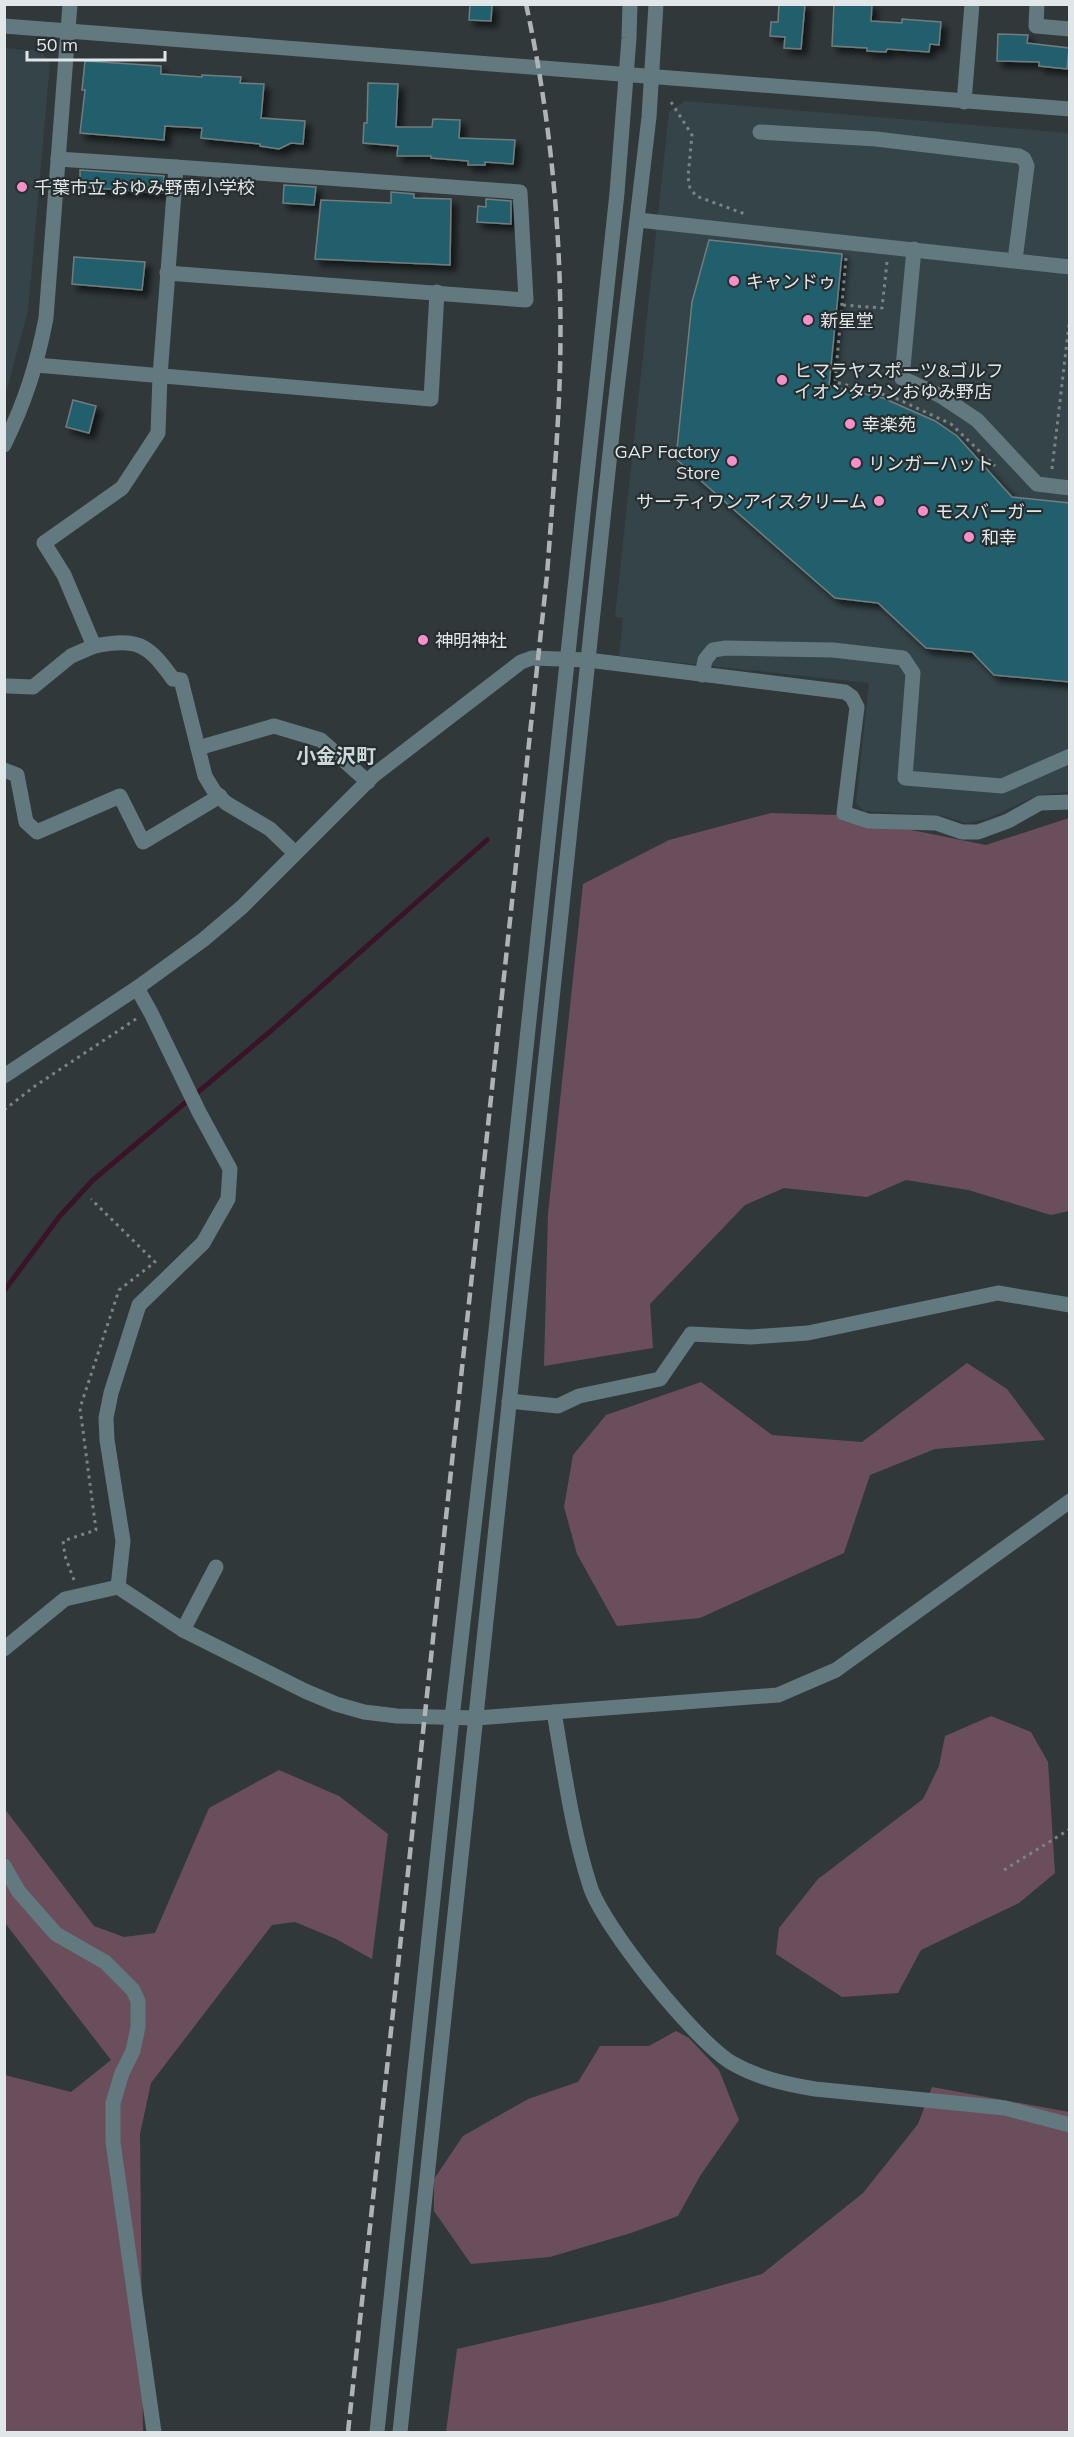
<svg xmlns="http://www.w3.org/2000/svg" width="1074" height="2437" viewBox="0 0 1074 2437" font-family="Mulish,'Noto Sans JP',sans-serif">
	<defs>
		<filter id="shadow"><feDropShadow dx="5.5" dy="5.5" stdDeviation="3" flood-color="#0009"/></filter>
	</defs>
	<rect width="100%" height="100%" fill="#30383a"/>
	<g fill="#354448">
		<path d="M 5,48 L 41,51 L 50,63 L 28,311 L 5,396 Z"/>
		<path d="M 685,101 L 1069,133 L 1069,792 L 1038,795 L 987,819 L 966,823 L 945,816 L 864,811 L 856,803 L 869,683 L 619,656 L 623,618 L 615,617 L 669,112 Z"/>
	</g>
	<g fill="#6a4e5c">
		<path d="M 771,813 L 837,815 L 986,845 L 1069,818 L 1069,1211 L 1051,1215 L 968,1190 L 906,1180 L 867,1197 L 784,1188 L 745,1205 L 650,1304 L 653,1348 L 544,1366 L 548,1214 L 583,884 L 669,840 Z"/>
		<path d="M 967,1363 L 1007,1389 L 1045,1440 L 935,1449 L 870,1475 L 844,1553 L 700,1618 L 617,1626 L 577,1554 L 564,1507 L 573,1455 L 606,1415 L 701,1382 L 772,1435 L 862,1442 Z"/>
		<path d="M 991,1716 L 1031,1732 L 1048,1762 L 1055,1873 L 1019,1903 L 921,1950 L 898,1993 L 842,1997 L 776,1954 L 779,1928 L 818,1879 L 923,1799 L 939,1766 L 945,1736 Z"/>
		<path d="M 279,1770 L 339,1796 L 388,1834 L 372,1959 L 336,1939 L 295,1922 L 272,1925 L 151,2083 L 140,2134 L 143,2432 L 5,2432 L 5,2075 L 71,2092 L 111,2060 L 5,1923 L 4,1808 L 94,1926 L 124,1937 L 155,1933 L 209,1808 Z"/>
		<path d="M 676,2031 L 689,2038 L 719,2070 L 739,2120 L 700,2176 L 678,2216 L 631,2233 L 550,2257 L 471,2264 L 434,2211 L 434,2179 L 463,2136 L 528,2099 L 578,2082 L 600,2046 L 649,2046 Z"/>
		<path d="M 932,2087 L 1069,2112 L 1069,2432 L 446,2432 L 457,2349 L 662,2302 L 762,2274 L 863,2193 L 918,2124 Z"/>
	</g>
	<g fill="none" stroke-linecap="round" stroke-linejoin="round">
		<path stroke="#391429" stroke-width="5" d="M 4,1291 L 59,1217 L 93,1180 L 272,1030 L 487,840"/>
	</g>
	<g fill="#205f6c" stroke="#727c7e" stroke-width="1.5" filter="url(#shadow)">
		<path d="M 470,4 L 492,4 L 491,21 L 469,20 Z"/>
		<path d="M 779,4 L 805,4 L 801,49 L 784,48 L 785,37 L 770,36 L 771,22 L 778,22 Z"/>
		<path d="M 834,4 L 872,4 L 871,21 L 902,23 L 902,19 L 941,22 L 939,45 L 930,44 L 929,52 L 887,49 L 886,52 L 867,51 L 867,48 L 832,46 Z"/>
		<path d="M 998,34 L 1028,35 L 1027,43 L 1069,48 L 1067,69 L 1039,66 L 1039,62 L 997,61 Z"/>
		<path d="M 85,61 L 161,66 L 161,74 L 202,77 L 202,75 L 241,77 L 240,83 L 264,84 L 261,118 L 305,121 L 303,144 L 291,143 L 279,149 L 260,146 L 260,144 L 201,138 L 202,128 L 165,126 L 164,140 L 80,133 L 85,90 L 82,90 Z"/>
		<path d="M 368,83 L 398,84 L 396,127 L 432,127 L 433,119 L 460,120 L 459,138 L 515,140 L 513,164 L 485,162 L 485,165 L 468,165 L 468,161 L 431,158 L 431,156 L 397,156 L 398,146 L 363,143 L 364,123 L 367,123 Z"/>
		<path d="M 80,170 L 164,176 L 162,193 L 80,187 Z"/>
		<path d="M 284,185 L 316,187 L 314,205 L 283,203 Z"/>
		<path d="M 391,192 L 414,194 L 414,198 L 451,199 L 450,265 L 315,259 L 321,200 L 391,203 Z"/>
		<path d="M 486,199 L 511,201 L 511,224 L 477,222 L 478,206 L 486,207 Z"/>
		<path d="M 709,240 L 842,254 L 829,386 L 883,398 L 935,421 L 957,436 L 1012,497 L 1070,503 L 1070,682 L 994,675 L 972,652 L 926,648 L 878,603 L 835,598 L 676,459 L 692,302 Z"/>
		<path d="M 74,257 L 145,262 L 142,290 L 72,284 Z"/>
		<path d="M 73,400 L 96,406 L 89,433 L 66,427 Z"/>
	</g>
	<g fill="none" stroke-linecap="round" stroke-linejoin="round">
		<g stroke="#7c8385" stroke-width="3" stroke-dasharray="3 4.5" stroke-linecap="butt">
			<path d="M 671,102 L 692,135 L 688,177 L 690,188 L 696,196 L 745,214"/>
			<path d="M 846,258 L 835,382 L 893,397 L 951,424 L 995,466"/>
			<path d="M 843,305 L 882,308 L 887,262"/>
			<path d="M 1052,469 L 1070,316"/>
			<path d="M 4,1110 L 35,1086 L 136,1019"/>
			<path d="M 74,1580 L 65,1556 L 63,1541 L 96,1530 L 80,1408 L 119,1290 L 155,1262 L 91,1199"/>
			<path d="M 1004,1870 L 1070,1829"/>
		</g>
		<g stroke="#61797f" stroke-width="15">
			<path d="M 1037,4 L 1036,26 L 1070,29"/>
			<path d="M 4,26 L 1070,109"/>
			<path d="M 964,102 L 972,4"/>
			<path d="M 760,132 L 876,139 L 1019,156 L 1024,159 L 1027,166 L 1015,260"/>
			<path d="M 638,220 L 1070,267"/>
			<path d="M 914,249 L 902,378 L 941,396 L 977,420 L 1037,484 L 1070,488"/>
			<path d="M 167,273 L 526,300 L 520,192 L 176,167"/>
			<path d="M 36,365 L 431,399 L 437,292"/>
			<path d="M 4,445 C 25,402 37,365 46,318 L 70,4"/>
			<path d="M 94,646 C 138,638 147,643 173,679 L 181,680 L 205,776 L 214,791 L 226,803 L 270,829 L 295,853"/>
			<path d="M 702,675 L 705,660 L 713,650 L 726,648 L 833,650 L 903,658 L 913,673 L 905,778 L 1002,786 L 1070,756"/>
			<path d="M 8,686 L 33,687 L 71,656 L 94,646 L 64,575 L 44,543 L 122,488 L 158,433 L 160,376 L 176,167 L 58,159"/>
			<path d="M 198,748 L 274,726 L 321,740 L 368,782"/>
			<path d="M 4,770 L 17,775 L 26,822 L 37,832 L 120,796 L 143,842 L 220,796"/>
			<path d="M 4,1076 L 137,988 L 203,940 L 242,907 L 374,775 L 521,662 L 532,658 L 588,660 L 845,692 L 852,697 L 857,707 L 844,813 L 868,821 L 936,823 L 962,832 L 978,832 L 1008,821 L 1040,803 L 1070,802"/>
			<path d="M 509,1401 L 558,1406 L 579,1396 L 660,1379 L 691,1334 L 751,1337 L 808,1333 L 998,1293 L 1070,1305"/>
			<path d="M 118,1587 L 123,1541 L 107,1440 L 106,1418 L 111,1393 L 139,1305 L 203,1243 L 228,1199 L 230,1169 L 199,1112 L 151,1013 L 137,988"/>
			<path d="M 183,1630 L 216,1567"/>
			<path d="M 4,1649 L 65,1599 L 118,1587 L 183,1630 L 305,1691 L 336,1704 L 364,1712 L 397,1716 L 476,1718 L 778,1695 L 836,1670 L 1070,1501"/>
			<path d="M 554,1712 C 564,1770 572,1830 590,1886 C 603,1927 696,2042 732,2063 C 758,2078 785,2084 815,2089 L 1005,2108 L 1070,2125"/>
			<path d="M 4,1866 L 19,1892 L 56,1934 L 105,1962 L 133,1990 L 138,2001 L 138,2027 L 133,2051 L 122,2073 L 113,2103 L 113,2142 L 154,2432"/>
			<path d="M 377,2432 L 452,1718 L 489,1396 L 617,193 L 629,38 L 630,4"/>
			<path d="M 400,2432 L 614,415 L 649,117 L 656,4"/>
		</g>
		<path stroke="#aeb4b6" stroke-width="4.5" stroke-dasharray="12 6" stroke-linecap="butt" d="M 348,2432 L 547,575 C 552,507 558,439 560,370 C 563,249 552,123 526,4"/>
	</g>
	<g fill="#f98fc8" stroke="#262e30" stroke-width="2">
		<circle cx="22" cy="187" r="6"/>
		<circle cx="734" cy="281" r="6"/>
		<circle cx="808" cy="320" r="6"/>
		<circle cx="782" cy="380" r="6"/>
		<circle cx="850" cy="424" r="6"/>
		<circle cx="732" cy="461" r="6"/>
		<circle cx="856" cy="463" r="6"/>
		<circle cx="879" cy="501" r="6"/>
		<circle cx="923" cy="511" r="6"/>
		<circle cx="969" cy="537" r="6"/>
		<circle cx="423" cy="640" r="6"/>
	</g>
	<g text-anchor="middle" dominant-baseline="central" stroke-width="4.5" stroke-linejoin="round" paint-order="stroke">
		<g font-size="18" fill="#e1e6e8" stroke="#262e30" text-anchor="start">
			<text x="34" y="187">千葉市立 おゆみ野南小学校</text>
			<text x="746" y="281">キャンドゥ</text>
			<text x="820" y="320">新星堂</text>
			<text x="794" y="370">ヒマラヤスポーツ&amp;ゴルフ<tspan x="794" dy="21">イオンタウンおゆみ野店</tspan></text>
			<text x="862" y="424">幸楽苑</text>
			<text x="720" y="451" text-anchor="end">GAP Factory<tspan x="720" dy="21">Store</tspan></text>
			<text x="868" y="463">リンガーハット</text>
			<text x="867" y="501" text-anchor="end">サーティワンアイスクリーム</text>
			<text x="935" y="511">モスバーガー</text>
			<text x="981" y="537">和幸</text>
			<text x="435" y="640">神明神社</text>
		</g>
		<g font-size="20" font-weight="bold" fill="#cdd8db" stroke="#262e30">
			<text x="336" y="755">小金沢町</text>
		</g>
	</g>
	<rect width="1074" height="2437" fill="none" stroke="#e1e6e8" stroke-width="12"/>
	<path d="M27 51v9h138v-9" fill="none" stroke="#e1e6e8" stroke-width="3"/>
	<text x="36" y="51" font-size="18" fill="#e1e6e8" stroke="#262e30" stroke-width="4.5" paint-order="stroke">50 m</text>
</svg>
